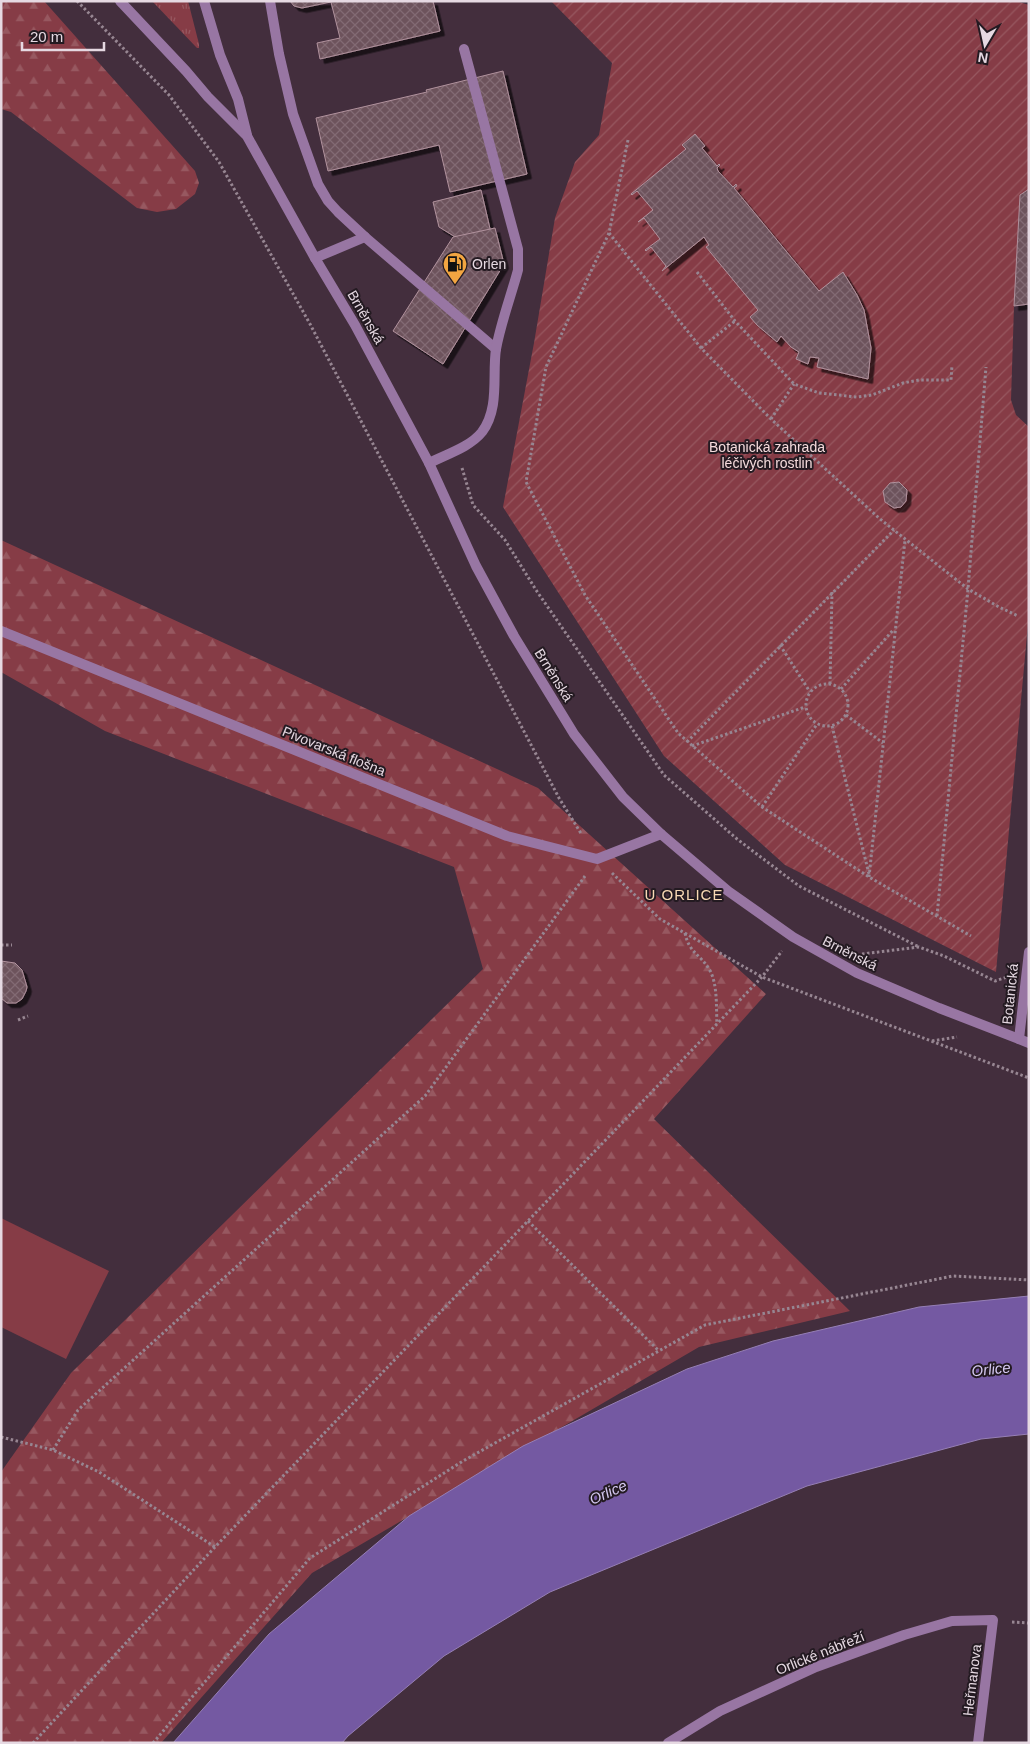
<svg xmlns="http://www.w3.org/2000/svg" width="1030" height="1744" viewBox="0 0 1030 1744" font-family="Arial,sans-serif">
	<defs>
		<pattern id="grass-tufts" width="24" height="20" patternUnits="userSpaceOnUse" patternTransform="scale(1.25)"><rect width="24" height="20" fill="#863c46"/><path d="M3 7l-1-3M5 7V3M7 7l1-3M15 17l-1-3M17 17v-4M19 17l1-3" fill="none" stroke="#975860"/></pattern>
		<pattern id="forest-firs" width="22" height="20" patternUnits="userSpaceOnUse" patternTransform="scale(1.25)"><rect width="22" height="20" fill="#863c46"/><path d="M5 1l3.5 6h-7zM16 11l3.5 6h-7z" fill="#975860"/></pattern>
		<pattern id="garden-furrows" width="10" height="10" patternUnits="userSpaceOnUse" patternTransform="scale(1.25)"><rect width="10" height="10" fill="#863c46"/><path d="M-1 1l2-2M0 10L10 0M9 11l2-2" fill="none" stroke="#975860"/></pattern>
		<pattern id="building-cross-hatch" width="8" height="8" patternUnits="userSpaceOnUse" patternTransform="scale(1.25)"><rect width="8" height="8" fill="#6d525c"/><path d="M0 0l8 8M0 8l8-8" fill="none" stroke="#826a73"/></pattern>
		<filter id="shadow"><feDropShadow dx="4.5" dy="4.5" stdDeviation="0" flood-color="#0009"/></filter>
	</defs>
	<rect width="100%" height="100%" fill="#432e3d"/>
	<path fill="url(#grass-tufts)" d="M 152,1 L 188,1 L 199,44 L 199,48 L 197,48 Z"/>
	<g fill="url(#forest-firs)">
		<path d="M 1,1 L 44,1 L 195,171 L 199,183 L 195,194 L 176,209 L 157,212 L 137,208 L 11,112 L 1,109 Z"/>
		<path d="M 1,540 L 538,788 L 766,994 L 654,1119 L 850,1311 L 699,1347 L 312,1573 L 161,1743 L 1,1743 L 1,1472 L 71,1373 L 483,969 L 454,867 L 105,731 L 1,672 Z"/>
	</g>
	<path fill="url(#garden-furrows)" d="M 551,1 L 1016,1 L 1029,5 L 1029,189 L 1020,195 L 1014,306 L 1011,400 L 1016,415 L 1029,427 L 1029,613 L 996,972 L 785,865 L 664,756 L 503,507 L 534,343 L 555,218 L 575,162 L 599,135 L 612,63 Z"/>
	<path fill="#863c46" d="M 1,1218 L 109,1271 L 66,1359 L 1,1327 Z"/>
	<path fill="#7459a2" stroke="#967fb5" d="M 1029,1296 L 1029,1434 L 981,1439 L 807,1486 L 550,1592 L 444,1656 L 348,1736 L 342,1743 L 173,1743 L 269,1634 L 409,1516 L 523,1446 L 687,1369 L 773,1341 L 919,1307 Z"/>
	<g fill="url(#building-cross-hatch)" stroke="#b1929d" filter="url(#shadow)">
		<path d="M 290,1 L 433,1 L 440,31 L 320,59 L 317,43 L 340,38 L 331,2 L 302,8 L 294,6 Z"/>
		<path d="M 503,71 L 527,174 L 450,192 L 439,145 L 328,171 L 316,118 L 427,92 L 426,90 Z"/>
		<path d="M 695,134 L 705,146 L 702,148 L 717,166 L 719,164 L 720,165 L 717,168 L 718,171 L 733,187 L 736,184 L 737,186 L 734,188 L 819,291 L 843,272 L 857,295 L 864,310 L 871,348 L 868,379 L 817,367 L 819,358 L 810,357 L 808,364 L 796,359 L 799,352 L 791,347 L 781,336 L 777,342 L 757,325 L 750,317 L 758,310 L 706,247 L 709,245 L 704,237 L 662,271 L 666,266 L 651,247 L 646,251 L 645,250 L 660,239 L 644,218 L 638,222 L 653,210 L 637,191 L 632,195 L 631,194 L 686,149 L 682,145 Z"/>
		<path d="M 1029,189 L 1029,304 L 1014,306 L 1020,195 Z"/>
		<path d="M 481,190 L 491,233 L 475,238 L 470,246 L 439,227 L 433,202 Z"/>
		<path d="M 495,228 L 504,264 L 443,364 L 393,331 L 453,237 Z"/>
		<path d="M 899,482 L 907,490 L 906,501 L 901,507 L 894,508 L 885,502 L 883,491 L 890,483 Z"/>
		<path d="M 1,961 L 15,963 L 22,970 L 27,987 L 26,991 L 22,999 L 16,1003 L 7,1003 L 1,998 Z"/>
	</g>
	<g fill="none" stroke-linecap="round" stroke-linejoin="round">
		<g stroke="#978692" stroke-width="3" stroke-dasharray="2.5 2.5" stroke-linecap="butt">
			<path d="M 77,1 L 169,95 L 219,162 L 310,324 L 559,798 L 582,835"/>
			<path d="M 628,140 L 609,233 L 701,348 L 771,419 L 880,519 L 968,589 L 999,607 L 1018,616"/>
			<path d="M 609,233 L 546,367 L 526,482 L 585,595 L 678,733 L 762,807 L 869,877 L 971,936"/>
			<path d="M 697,272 L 735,321 L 794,384 L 819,393 L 857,397 L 872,395 L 903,383 L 919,380 L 951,380 L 952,365"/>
			<path d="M 701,348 L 735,321"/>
			<path d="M 771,419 L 794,384"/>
			<path d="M 462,468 L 473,505 L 505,540 L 536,590 L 664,775 L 737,839 L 799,886 L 919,947"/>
			<path d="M 780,645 L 810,692"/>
			<circle cx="827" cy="705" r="21"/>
			<path d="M 830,684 L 832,592"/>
			<path d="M 841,689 L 894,629"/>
			<path d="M 846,715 L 883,743"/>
			<path d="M 832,726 L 869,874"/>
			<path d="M 687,742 L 894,530"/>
			<path d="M 692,746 L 805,707"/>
			<path d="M 762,807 L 817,724"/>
			<path d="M 612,873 L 660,919 L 762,977 L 1029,1078"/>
			<path d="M 869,877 L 905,540"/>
			<path d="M 937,916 L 968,589 L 986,367"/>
			<path d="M 685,933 C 689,953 700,954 709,969 C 718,983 716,1008 717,1024"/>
			<path d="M 1,945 L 12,945"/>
			<path d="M 862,954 L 919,947 L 944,956 L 995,981 L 1007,977"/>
			<path d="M 18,1020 L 28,1016"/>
			<path d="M 932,1041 L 957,1037"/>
			<path d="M 528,1221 L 659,1351"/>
			<path d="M 1,1437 L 53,1450 L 99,1472 L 215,1547"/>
			<path d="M 53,1450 L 78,1410 L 425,1096 L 585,876"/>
			<path d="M 1012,1622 L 1029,1623"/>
			<path d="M 33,1743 L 215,1547 L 762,977 L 782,951"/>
			<path d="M 153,1743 L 310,1558 L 463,1461 L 705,1325 L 953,1276 L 1029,1280"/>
		</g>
		<g stroke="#9876a3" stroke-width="10">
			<path d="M 270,1 L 279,54 L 293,114 L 318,184 L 328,201 L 338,212 L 365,237 L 496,349"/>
			<path d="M 315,258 L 365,237"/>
			<path d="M 429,463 C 447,454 470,447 482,432 C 500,408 492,375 496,349 C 501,322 511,296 518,270 L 518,249 L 464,49"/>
		</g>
		<g stroke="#9876a3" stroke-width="10">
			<path d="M 1,631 L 507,836 L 597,859 L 661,834"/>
			<path d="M 1019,1039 L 1029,952"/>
			<path d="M 668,1743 L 720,1711 L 816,1667 L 904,1635 L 952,1621 L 993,1620 L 978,1743"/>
		</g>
		<g stroke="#9876a3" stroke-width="10">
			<path d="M 120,1 L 186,71 L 208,97 L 247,136 L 315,258 L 355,325 L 429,463 L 476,566 L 514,636 L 574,734 L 623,797 L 661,834 L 728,891 L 793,937 L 857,973 L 939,1008 L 1029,1043"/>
			<path d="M 204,1 L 220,55 L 238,99 L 247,135"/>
		</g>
	</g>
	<defs>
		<symbol id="fuel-pin" viewBox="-11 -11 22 30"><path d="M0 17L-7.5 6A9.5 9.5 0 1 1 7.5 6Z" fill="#f2a541" stroke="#231a21"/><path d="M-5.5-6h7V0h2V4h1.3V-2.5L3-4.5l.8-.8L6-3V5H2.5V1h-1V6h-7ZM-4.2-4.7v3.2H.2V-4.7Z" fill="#111"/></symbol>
	</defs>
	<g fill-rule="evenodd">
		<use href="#fuel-pin" x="441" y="250" width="28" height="38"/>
	</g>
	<g text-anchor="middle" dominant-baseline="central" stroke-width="4" stroke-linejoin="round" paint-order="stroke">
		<g font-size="14" fill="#e6d9e2" stroke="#231a21" text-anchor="start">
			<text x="472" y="264">Orlen</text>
		</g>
		<g font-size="14" fill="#e6d9e2" stroke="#231a21">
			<text transform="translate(366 317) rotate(60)">Brněnská</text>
			<text transform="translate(554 675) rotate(58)">Brněnská</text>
			<text transform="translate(334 751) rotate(22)">Pivovarská flošna</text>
			<text transform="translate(850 953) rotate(27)">Brněnská</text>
			<text transform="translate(1010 994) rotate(-84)">Botanická</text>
			<text transform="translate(820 1653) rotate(-22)">Orlické nábřeží</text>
			<text transform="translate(972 1680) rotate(-83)">Heřmanova</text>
		</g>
		<g font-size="14" fill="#f5dbdc" stroke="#231a21">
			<text x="767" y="447">Botanická zahrada<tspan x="767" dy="16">léčivých rostlin</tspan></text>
		</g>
		<g font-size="15" letter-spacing="1" fill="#f9d9b4" stroke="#231a21">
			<text x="684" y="894">U ORLICE</text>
		</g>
		<g font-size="15" font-style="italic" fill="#d5c9f1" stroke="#231a21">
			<text transform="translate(991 1369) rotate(-6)">Orlice</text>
			<text transform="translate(608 1492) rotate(-24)">Orlice</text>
		</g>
	</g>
	<rect width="1030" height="1744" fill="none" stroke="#e6d9e2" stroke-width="5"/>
	<g transform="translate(985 45) rotate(189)" stroke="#231a21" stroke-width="4" paint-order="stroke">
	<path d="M0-4L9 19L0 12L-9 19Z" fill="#e6d9e2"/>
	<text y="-8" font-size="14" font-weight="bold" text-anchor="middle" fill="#e6d9e2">N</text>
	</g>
	<path d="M22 42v8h82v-8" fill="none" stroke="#e6d9e2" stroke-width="2.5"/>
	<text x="30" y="42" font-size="15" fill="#e6d9e2" stroke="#231a21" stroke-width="4" paint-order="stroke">20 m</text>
</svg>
